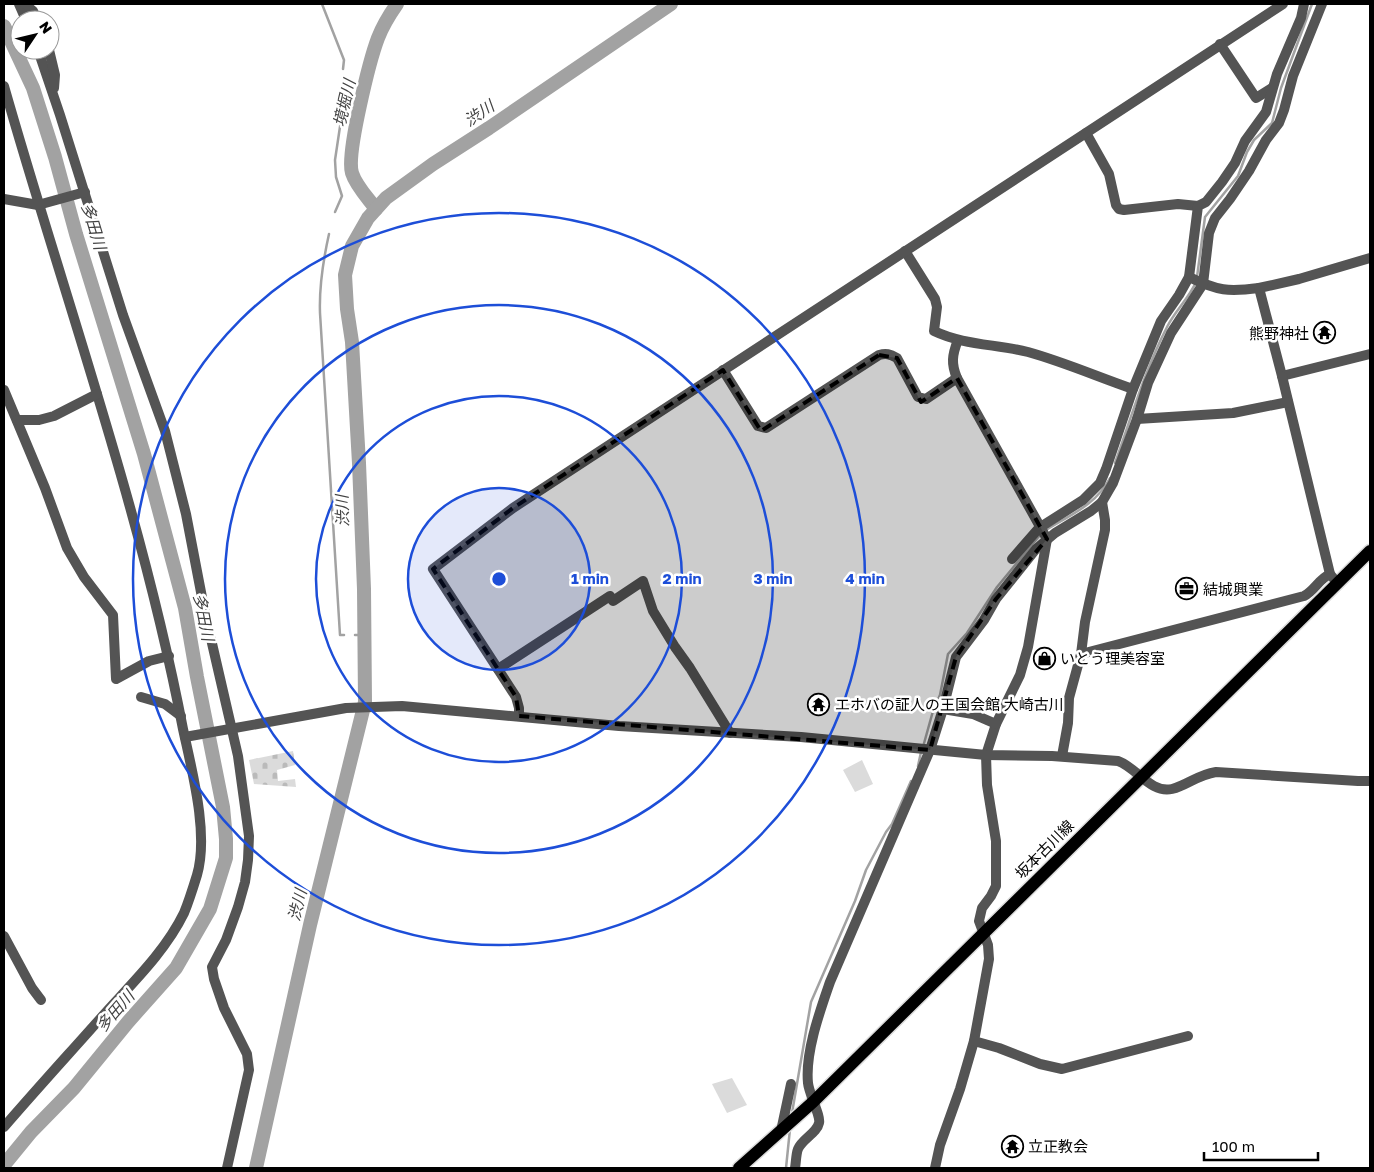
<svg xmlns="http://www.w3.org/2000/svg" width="1374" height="1172" viewBox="0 0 1374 1172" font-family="'Golos Text','Noto Sans JP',sans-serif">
	<defs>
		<pattern id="cemetery-stones" width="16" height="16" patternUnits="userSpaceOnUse" patternTransform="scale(1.25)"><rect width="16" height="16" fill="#dbdbdb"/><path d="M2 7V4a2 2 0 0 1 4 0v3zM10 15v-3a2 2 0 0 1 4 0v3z" fill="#bababa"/></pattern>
	</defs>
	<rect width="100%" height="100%" fill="#fff"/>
	<g fill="#dbdbdb">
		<path d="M 862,760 L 873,784 L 855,792 L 843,770 Z"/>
		<path d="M 732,1078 L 747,1105 L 727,1113 L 712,1084 Z"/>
	</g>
	<path fill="url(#cemetery-stones)" d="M 293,751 L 295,765 L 277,770 L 278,781 L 295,779 L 296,787 L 254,784 L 249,760 Z"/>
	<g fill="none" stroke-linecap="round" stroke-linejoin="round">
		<g stroke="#a2a2a2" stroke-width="2.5">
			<path d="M 322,4 L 344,60 L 343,69"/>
			<path d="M 335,212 L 342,196 L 336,177 L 335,160 L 341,120 L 342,106 L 348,94 L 350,81"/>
			<path d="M 329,234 C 323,261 319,286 320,313 L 340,635 L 344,635"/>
			<path d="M 1197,277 L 1205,217 L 1238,176 L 1247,152 L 1254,140 L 1272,123 L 1281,88 L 1312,4"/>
			<path d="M 1115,463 C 1131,418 1145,370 1167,327 C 1175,311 1189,298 1196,282"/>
			<path d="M 1046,530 C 1070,515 1096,505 1110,478"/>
			<path d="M 355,635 L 365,635"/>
			<path d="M 923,747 L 933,711 L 940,695 L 948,654 L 967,633 L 997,587 L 1040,535"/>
			<path d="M 918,766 L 921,752"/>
			<path d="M 792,1113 L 811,1002 L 855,901 L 866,870 L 886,832 L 892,824 L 911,781"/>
			<path d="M 786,1168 L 790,1129"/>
		</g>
		<g stroke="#a2a2a2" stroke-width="14">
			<path d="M 4,26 L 33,88 L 55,157 L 76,234 L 144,454 L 185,608 L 197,677 L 223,807 L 226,839 L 226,858 L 210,909 L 176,968 L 128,1022 L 74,1088 L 31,1132 L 4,1165"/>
			<path d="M 376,209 C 368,198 356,186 352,173 C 346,154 370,59 378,38 C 383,25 390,14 397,4"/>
			<path d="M 256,1168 L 310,925 L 365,702 L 364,589 L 359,463 L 352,342 L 347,309 L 345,275 L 352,246 L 368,218 L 386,198 L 433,164 L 489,128 L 671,4"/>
		</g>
		<defs>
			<path id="major" d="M 739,1168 L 813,1102 L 1370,551"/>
		</defs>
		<use href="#major" stroke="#dbdbdb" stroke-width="15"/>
		<g stroke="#545454" stroke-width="10">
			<path d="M 19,4 L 26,20"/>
			<path d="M 25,4 L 33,11 L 37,20"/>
			<path d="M 1220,44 L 1256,98 L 1272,88"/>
			<path d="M 38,50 L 60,115 L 123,315 L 165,431 L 186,514 L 205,613 L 238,756 L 249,836 L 248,860 L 245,882 L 238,907 L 226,940 L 212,967 L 214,979 L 224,1008 L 247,1054 L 249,1070 L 227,1168"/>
			<path d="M 49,50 L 55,75 L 54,88"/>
			<path d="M 4,86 C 65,300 141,510 183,729 C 192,771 209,834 197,875 C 193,888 189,901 184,913 C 164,954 128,987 99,1020 C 67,1056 35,1091 4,1127"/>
			<path d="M 1086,133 L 1109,174 L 1116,205 L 1119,209 L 1124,210 L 1178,204 L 1198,206"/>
			<path d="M 4,199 L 38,205 L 85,192"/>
			<path d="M 905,251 L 935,299 L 937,307 L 934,331 C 963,345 996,344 1028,352 C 1064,362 1098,377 1133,389"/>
			<path d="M 1189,277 C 1218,291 1228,292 1259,288 L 1282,376 L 1370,354"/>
			<path d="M 1259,288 L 1299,279 L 1370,258"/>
			<path d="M 723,370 L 758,426 L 766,428 L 879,355 C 886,353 890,354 897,358 L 918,397 L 926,399 L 957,378 L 1047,539 L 1028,647 L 1020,675 L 996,724 L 986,755 L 987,785 L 996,841 L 996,886 L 991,896 L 982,908 L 979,921 L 988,945 L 989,959 L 974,1041 L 960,1089 L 940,1145 L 935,1168"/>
			<path d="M 1282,376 L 1330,574 L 1334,579"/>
			<path d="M 957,378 C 951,364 952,355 958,340"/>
			<path d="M 4,390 L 45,488 L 67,548 L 84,577 L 113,615 L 116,679 L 149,661 L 169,656"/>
			<path d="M 1137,419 L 1233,413 L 1288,402"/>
			<path d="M 17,420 L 39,420 L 54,416 L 97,394"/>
			<path d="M 1012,559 L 1039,528 L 1083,500 L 1100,483 L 1106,469 L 1133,389 L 1161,321 L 1179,295 L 1189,277 L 1198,206 L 1206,202 L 1222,182 L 1235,163 L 1245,141 L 1266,112 L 1277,74 L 1301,18 L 1304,4"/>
			<path d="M 1081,654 L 1304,596 C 1314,591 1319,579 1330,574"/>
			<path d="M 498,669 L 610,596 L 613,601 L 643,581 L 653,611 L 675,647 L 690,668 L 730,733"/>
			<path d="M 141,697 L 165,704 L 181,716"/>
			<path d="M 943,709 L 973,714 L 996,724"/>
			<path d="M 519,716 L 519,708 L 516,697 L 433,569 L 513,508 L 1283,4"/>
			<path d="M 185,737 L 346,708 L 402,706 L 619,726 L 801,737 L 986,755 L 1052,756 L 1118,761 C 1136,767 1151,794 1172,789 C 1188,785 1197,775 1216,772 L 1358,781 L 1370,781"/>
			<path d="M 1062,756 L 1068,723 L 1069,698 L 1081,654 L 1085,622 L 1105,530 L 1105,520 L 1102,502"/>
			<path d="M 4,936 L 32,988 L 41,1000"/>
			<path d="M 974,1041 L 999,1048 L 1040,1064 L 1062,1069 L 1188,1036"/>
			<path d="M 781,1131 L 791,1084"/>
			<path d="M 795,1168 C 796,1163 796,1154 798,1149 C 802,1139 817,1133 819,1123 C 821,1116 809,1094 808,1083 C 805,1052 820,1011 830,982 L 930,750 L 943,709 L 956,657 L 984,620 L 996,599 L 1036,549 L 1055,533 L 1091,511 L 1102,502 L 1113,483 L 1137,419 L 1148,383 L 1171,333 L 1203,284 L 1209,233 L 1215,218 L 1230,199 L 1249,171 L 1266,140 L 1279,123 L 1284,110 L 1293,76 L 1322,4"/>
		</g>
		<use href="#major" stroke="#000" stroke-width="12"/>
	</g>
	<path fill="#000" fill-opacity="0.2" stroke="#000" stroke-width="4" stroke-dasharray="10 6" stroke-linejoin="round" d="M 879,355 L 897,358 L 921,402 L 957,378 L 1047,539 L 996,599 L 956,657 L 930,750 L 519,716 L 516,697 L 433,569 L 513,508 L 723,370 L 761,431 Z"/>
	<circle cx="499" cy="579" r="91" fill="#1d4ed8" fill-opacity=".12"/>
	<g fill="none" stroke="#1d4ed8" stroke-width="2.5">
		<circle cx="499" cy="579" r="91"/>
		<circle cx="499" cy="579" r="183"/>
		<circle cx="499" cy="579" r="274"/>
		<circle cx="499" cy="579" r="366"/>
	</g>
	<defs>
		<symbol id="temple-ring" viewBox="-11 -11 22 22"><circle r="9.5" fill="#fff" stroke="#000" stroke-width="1.5"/><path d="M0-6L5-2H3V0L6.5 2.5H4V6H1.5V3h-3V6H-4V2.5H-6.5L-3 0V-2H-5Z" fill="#000"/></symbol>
		<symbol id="office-ring" viewBox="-11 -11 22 22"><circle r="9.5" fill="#fff" stroke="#000" stroke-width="1.5"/><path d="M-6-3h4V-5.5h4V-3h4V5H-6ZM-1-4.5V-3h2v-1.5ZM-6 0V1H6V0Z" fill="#000"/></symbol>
		<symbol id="shop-ring" viewBox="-11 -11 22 22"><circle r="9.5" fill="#fff" stroke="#000" stroke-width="1.5"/><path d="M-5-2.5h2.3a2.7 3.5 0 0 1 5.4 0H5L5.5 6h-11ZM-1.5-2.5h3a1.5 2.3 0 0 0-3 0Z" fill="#000"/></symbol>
	</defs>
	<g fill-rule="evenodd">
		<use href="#temple-ring" x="1312" y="320" width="25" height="25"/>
		<use href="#office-ring" x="1174" y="576" width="25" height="25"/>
		<use href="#shop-ring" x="1032" y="646" width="25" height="25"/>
		<use href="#temple-ring" x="806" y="692" width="25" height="25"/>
		<use href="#temple-ring" x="1000" y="1134" width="25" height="25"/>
	</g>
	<g text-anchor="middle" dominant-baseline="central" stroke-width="5" stroke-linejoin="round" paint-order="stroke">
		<g font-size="15" fill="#000" stroke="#fff" text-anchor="start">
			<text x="1309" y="333" text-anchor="end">熊野神社</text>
			<text x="1203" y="589">結城興業</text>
			<text x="1060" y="658">いとう理美容室</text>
			<text x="835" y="704">エホバの証人の王国会館 大崎古川</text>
			<text x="1028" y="1146">立正教会</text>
		</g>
		<g font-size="15" fill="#000" stroke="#fff">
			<text transform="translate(1044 849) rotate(-45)">坂本古川線</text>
		</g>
		<g font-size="16" font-style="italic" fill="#434343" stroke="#fff">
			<text transform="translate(344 103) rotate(-77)">境堀川</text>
			<text transform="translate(479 113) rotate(-34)">渋川</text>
			<text transform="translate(94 226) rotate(73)">多田川</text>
			<text transform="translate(342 511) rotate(-92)">渋川</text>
			<text transform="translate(204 617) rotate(79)">多田川</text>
			<text transform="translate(297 905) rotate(-76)">渋川</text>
			<text transform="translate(115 1011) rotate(-49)">多田川</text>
		</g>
	</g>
	<circle cx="499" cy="579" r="8" fill="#1d4ed8" stroke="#fff" stroke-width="2.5"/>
	<g font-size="15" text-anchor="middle" font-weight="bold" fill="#1d4ed8" stroke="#fff" stroke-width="5" stroke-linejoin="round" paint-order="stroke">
		<text x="590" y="584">1 min</text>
		<text x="682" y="584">2 min</text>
		<text x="773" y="584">3 min</text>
		<text x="865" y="584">4 min</text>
	</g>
	<rect width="1374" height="1172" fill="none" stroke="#000000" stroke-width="10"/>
	<g transform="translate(35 35) rotate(55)"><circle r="24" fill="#ffffff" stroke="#999999"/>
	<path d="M0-4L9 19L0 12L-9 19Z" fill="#000000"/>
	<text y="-8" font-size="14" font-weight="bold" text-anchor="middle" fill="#000000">N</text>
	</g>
	<path d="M1204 1152v8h114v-8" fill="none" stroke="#000000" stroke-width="2.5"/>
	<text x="1212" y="1152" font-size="15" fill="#000000" stroke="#ffffff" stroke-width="4" paint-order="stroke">100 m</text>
</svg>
